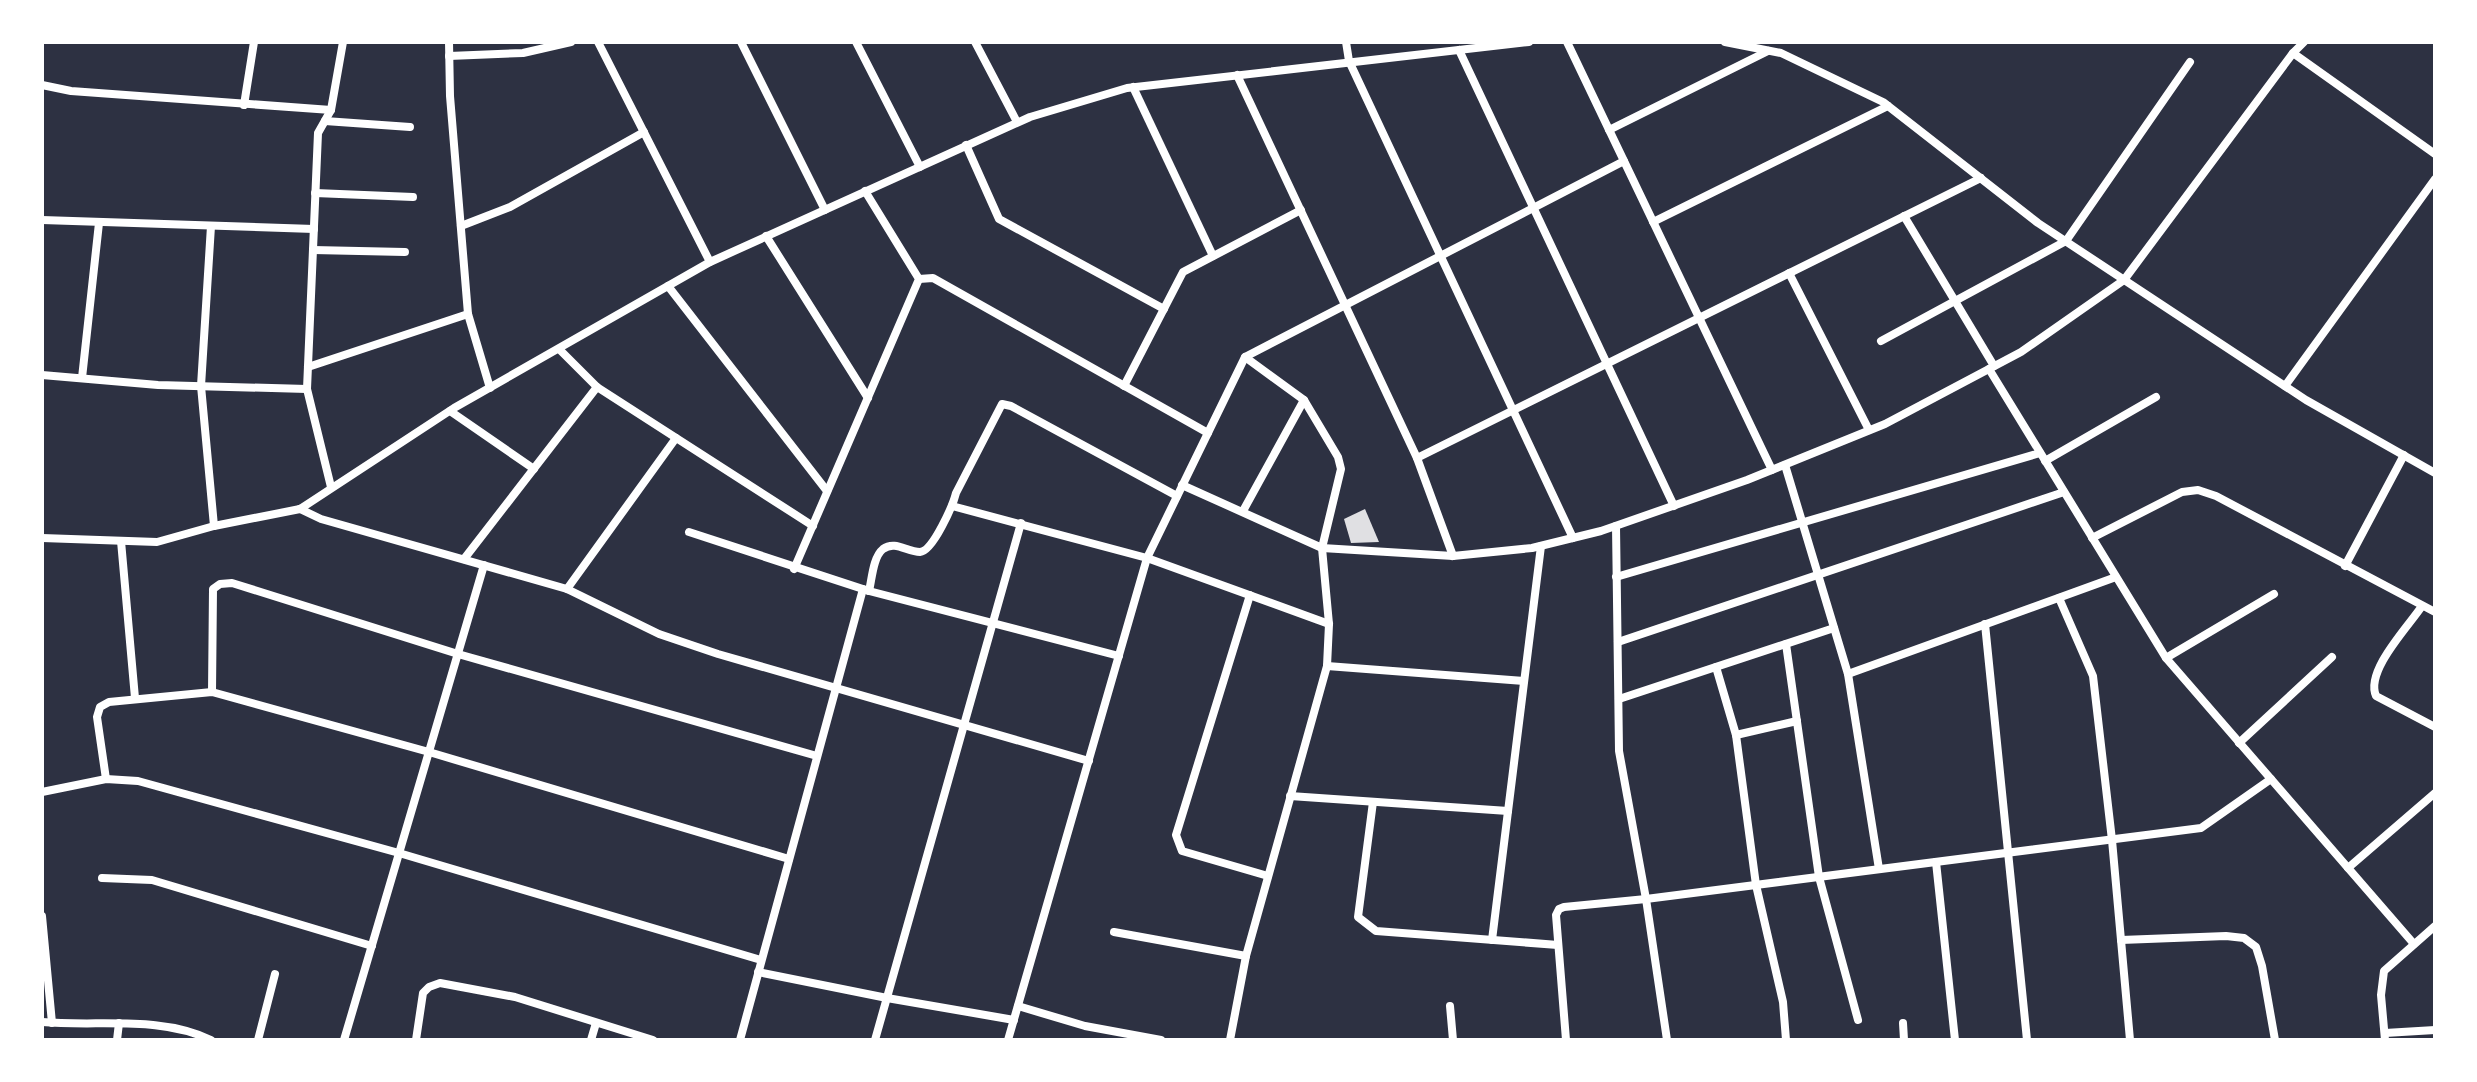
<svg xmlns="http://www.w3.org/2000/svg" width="2477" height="1082" viewBox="0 0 2477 1082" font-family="Poppins,sans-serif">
	<rect width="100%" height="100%" fill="#2d3142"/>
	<path fill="#e0e0e3" d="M 1365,509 L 1379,542 L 1351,543 L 1344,519 Z"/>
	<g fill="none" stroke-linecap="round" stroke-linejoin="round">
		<g stroke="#fff" stroke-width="8">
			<path d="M 449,42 L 450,96 L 468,314 L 490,388"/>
			<path d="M 598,42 L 710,262"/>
			<path d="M 741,42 L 825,210"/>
			<path d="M 856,42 L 920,167"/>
			<path d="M 975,42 L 1017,122"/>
			<path d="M 1346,42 L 1349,61 L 1573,538"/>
			<path d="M 1567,42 L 1772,470"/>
			<path d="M 1725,42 L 1781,53 L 1883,102 L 2038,223 L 2306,400 L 2435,473"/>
			<path d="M 1459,50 L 1674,506"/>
			<path d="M 2293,53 L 2435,154"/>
			<path d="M 449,56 L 523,53 L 571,42"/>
			<path d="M 1237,75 L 1417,458 L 1453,556"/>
			<path d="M 42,85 L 71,91 L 331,110"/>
			<path d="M 1133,87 L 1213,256"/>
			<path d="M 244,105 L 254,42"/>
			<path d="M 325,121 L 410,127"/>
			<path d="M 1609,130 L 1768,51"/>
			<path d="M 966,145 L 999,219 L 1164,309"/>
			<path d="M 315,193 L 413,197"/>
			<path d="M 1904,216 L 1994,366"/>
			<path d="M 42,220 L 314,229"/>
			<path d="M 1653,222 L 1888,106"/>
			<path d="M 211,226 L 201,386 L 214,526"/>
			<path d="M 461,226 L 510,207 L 644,132"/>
			<path d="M 766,236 L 868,398"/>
			<path d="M 313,250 L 405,252"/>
			<path d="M 1789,273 L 1869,430"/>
			<path d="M 919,279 L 933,278 L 1208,433"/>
			<path d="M 668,286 L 827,491"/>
			<path d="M 1881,341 L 2066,241 L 2190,62"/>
			<path d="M 559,349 L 597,387 L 813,526"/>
			<path d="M 308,367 L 468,314"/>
			<path d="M 1989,369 L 2166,658 L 2414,944"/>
			<path d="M 42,375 L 158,385 L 307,389"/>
			<path d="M 82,378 L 99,223"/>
			<path d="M 1124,386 L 1183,272 L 1301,210"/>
			<path d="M 2285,386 L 2435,179"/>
			<path d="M 450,411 L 534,469"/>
			<path d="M 1417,458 L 1981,178"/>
			<path d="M 2045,461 L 2156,397"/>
			<path d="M 1785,465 L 1848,674 L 1879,869"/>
			<path d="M 1182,485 L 1322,548 L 1453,556 L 1532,548 L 1601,531 L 1747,480 L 1885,424 L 2021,352 L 2124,280 L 2293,53 L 2304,42"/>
			<path d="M 331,487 L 307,389 L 318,133 L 331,110 L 343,42"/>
			<path d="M 952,506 L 1147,558 L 1329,624"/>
			<path d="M 300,509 L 321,519 L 567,589 L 659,634 L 718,654 L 1089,761"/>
			<path d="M 1243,511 L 1304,400"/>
			<path d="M 1616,526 L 1619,751 L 1646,899 L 1667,1040"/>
			<path d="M 689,532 L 869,591 L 1119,656"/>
			<path d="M 42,538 L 157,542 L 214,526 L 300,509 L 454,408 L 710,262 L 1030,117 L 1127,88 L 1529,42"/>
			<path d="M 2092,538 L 2182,492 L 2198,490 L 2216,496 L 2435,612"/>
			<path d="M 121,541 L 135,698"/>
			<path d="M 464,559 L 597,387"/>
			<path d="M 2345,566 L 2404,455"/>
			<path d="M 794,569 L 919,279 L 865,191"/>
			<path d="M 1616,577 L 2040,453"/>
			<path d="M 567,589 L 676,438"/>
			<path d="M 869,591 C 872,579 873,557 883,549 C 895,540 907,552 920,552 C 933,551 953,505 956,493 L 1002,404 L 1011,406 L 1177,496"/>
			<path d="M 1250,595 L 1176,835 L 1182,851 L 1268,876"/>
			<path d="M 2059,598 L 2093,676 L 2112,840 L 2130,1040"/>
			<path d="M 2422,606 C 2408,627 2365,671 2376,696 L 2435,727"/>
			<path d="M 1985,624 L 2027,1040"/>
			<path d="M 1618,642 L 2064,492"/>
			<path d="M 1786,644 L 1819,877 L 1858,1020"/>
			<path d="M 2166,658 L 2274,594"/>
			<path d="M 1327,666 L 1524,681"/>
			<path d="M 1716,667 L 1736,735 L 1756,885 L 1783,1002 L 1786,1040"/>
			<path d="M 1848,674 L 2116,577"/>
			<path d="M 212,692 L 213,589 L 220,584 L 232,583 L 458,654 L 817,756"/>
			<path d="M 1619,699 L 1834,628"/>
			<path d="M 1736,735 L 1797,721"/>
			<path d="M 2239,743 L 2332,657"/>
			<path d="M 106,779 L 97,717 L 100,707 L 109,702 L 212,692 L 429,752 L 789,859"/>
			<path d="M 42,792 L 106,779 L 138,781 L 399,853 L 761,960"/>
			<path d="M 1290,796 L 1508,811"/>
			<path d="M 1373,802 L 1358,917 L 1376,931 L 1558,945"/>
			<path d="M 1936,862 L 1955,1040"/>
			<path d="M 2348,868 L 2435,793"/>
			<path d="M 102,878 L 152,880 L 372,946"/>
			<path d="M 42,916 L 52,1023"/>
			<path d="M 1114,932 L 1246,956"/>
			<path d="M 1492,940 L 1541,546"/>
			<path d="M 2121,940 L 2226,936 L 2244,938 L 2256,947 L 2262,966 L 2275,1040"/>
			<path d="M 758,972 L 887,998 L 1014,1020"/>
			<path d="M 1018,1006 L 1085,1026 L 1161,1040"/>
			<path d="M 1450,1006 L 1453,1040"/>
			<path d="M 42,1022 C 97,1027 160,1015 211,1040"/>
			<path d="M 1903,1023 L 1904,1040"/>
			<path d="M 2385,1033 L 2435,1030"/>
			<path d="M 117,1040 L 119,1023"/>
			<path d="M 258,1040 L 275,974"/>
			<path d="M 344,1040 L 484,565"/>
			<path d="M 416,1040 L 423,993 L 429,987 L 440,983 L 515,997 L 653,1040"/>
			<path d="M 591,1040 L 596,1023"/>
			<path d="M 740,1040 L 863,589"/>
			<path d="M 875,1040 L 1021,523"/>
			<path d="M 1008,1040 L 1147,558 L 1245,357 L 1624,161"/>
			<path d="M 1230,1040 L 1246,956 L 1327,666 L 1329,624 L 1322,548 L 1341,469 L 1338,457 L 1304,400 L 1245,357"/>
			<path d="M 1566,1040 L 1556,915 L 1559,909 L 1564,907 L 1646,899 L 2201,828 L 2271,779"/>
			<path d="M 2385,1040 L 2381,995 L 2384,971 L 2435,926"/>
		</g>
	</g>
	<rect width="2477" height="1082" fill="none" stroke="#ffffff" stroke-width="88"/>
</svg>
